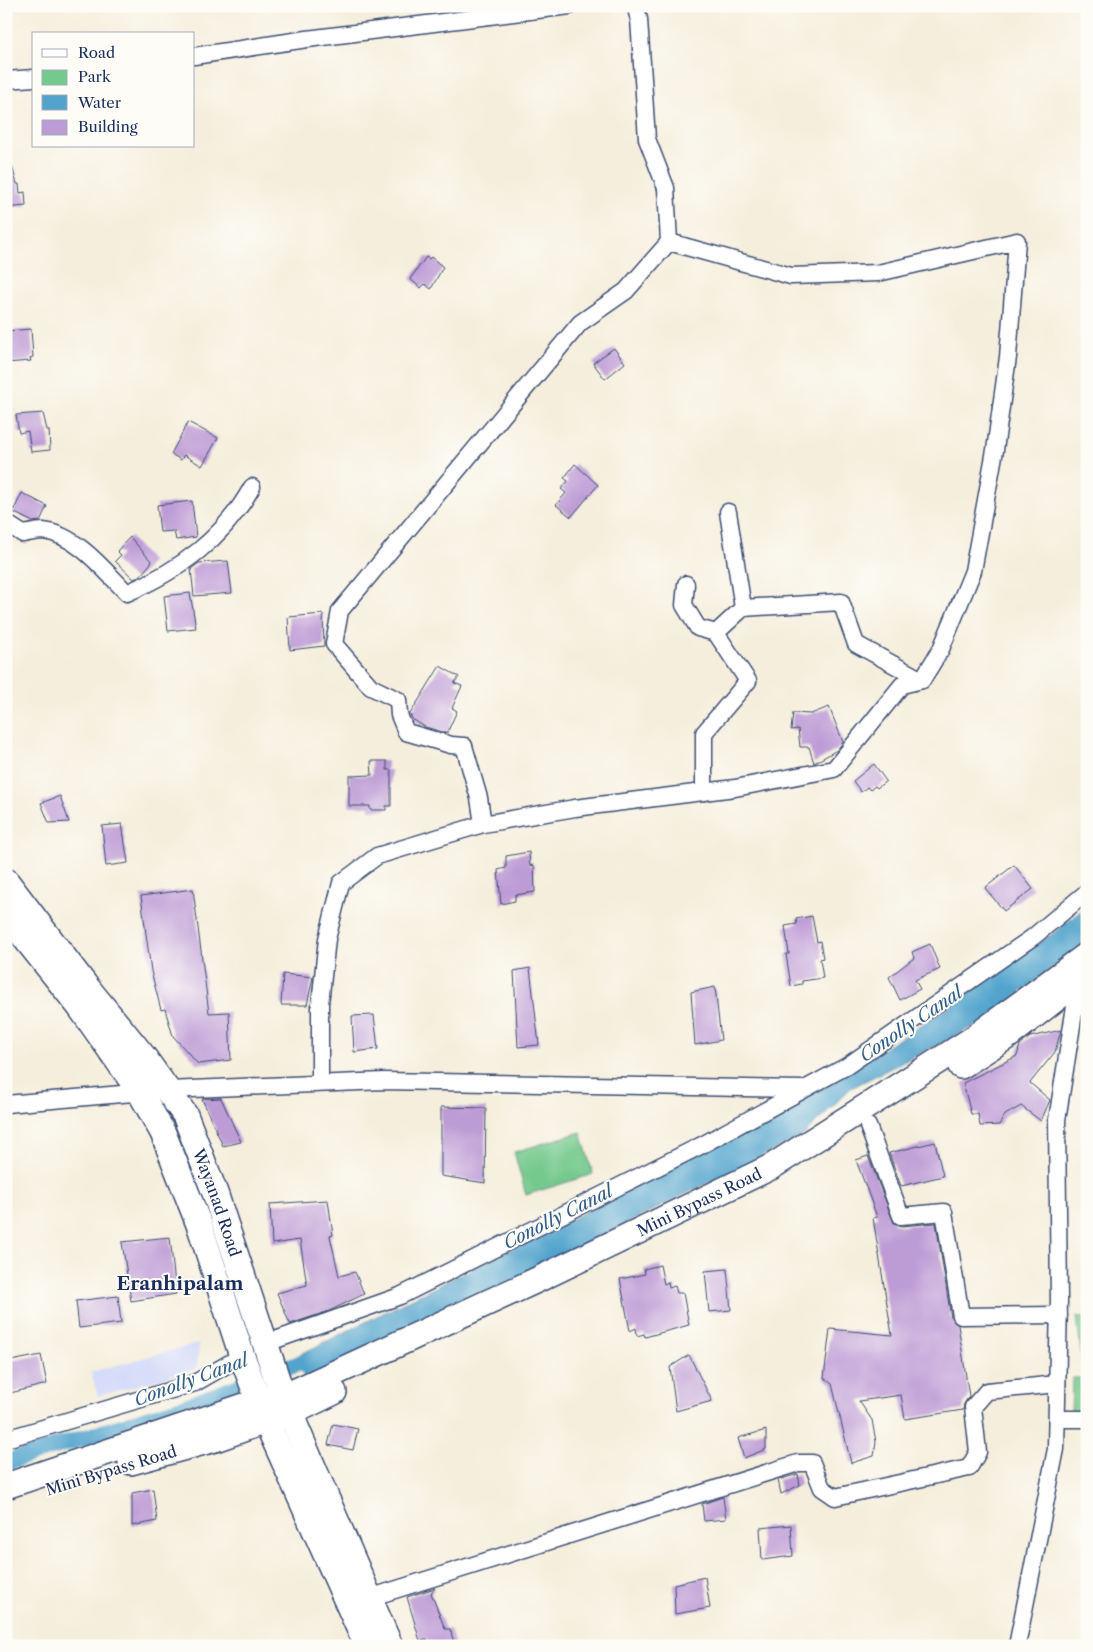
<svg xmlns="http://www.w3.org/2000/svg" width="1093" height="1652" viewBox="0 0 1093 1652" font-family="'Libre Caslon Text',serif">
	<rect width="100%" height="100%" fill="#fdfcf7"/>
	<filter id="ink" filterUnits="userSpaceOnUse"><feTurbulence type="fractalNoise" baseFrequency=".02" numOctaves="2"/><feDisplacementMap in="SourceGraphic" scale="10" xChannelSelector="R" yChannelSelector="G"/><feConvolveMatrix kernelMatrix="1 2 1 2 8 2 1 2 1" color-interpolation-filters="sRGB"/></filter>
	<filter id="wash" filterUnits="userSpaceOnUse"><feTurbulence type="fractalNoise" baseFrequency=".0096" numOctaves="4" result="noise"/><feDisplacementMap in="SourceGraphic" scale="20" xChannelSelector="R" yChannelSelector="G"/><feGaussianBlur stdDeviation="1.12" result="paint"/><feColorMatrix in="noise" values="0 0 0 0 0 0 0 0 0 0 0 0 0 0 0 0 0 1.4 0 .05"/><feComposite in="paint" operator="in"/></filter>
	<g filter="url(#wash)">
		<rect width="100%" height="100%" fill="#f5eedc"/>
		<path fill="#d2d9f9" d="M 199,1343 L 197,1369 L 98,1396 L 91,1372 Z"/>
		<g fill="#74c98d" stroke="#487c76">
			<path d="M 581,1132 L 593,1174 L 526,1195 L 514,1152 Z"/>
			<path d="M 1077,1317 L 1087,1317 L 1087,1364 L 1082,1364 Z"/>
			<path d="M 1072,1378 L 1087,1378 L 1087,1416 L 1071,1415 Z"/>
		</g>
		<path fill="#52a4cd" stroke="#366a96" d="M 1087,906 L 1087,940 L 983,1022 L 851,1088 L 804,1135 L 307,1383 L 295,1357 L 580,1215 L 828,1084 L 946,1009 L 1055,932 Z"/>
		<g fill="none" stroke-linecap="round" stroke-linejoin="round">
			<path stroke="#52a4cd" stroke-width="16" d="M 6,1462 L 183,1407 L 319,1356"/>
		</g>
		<g id="blocks">
			<g fill="#bd9bd5">
				<path d="M 6,159 L 10,159 L 17,184 L 19,184 L 20,193 L 25,192 L 26,206 L 6,208 Z"/>
				<path d="M 426,257 L 429,259 L 431,257 L 443,267 L 431,289 L 425,284 L 421,288 L 410,279 Z"/>
				<path d="M 31,329 L 33,357 L 30,358 L 31,361 L 6,363 L 6,331 Z"/>
				<path d="M 614,348 L 625,363 L 605,379 L 593,363 Z"/>
				<path d="M 43,413 L 47,430 L 49,430 L 50,450 L 31,452 L 28,431 L 19,433 L 16,415 Z"/>
				<path d="M 188,422 L 218,438 L 202,466 L 184,455 L 181,460 L 171,454 Z"/>
				<path d="M 575,464 L 598,485 L 571,517 L 556,505 L 566,493 L 561,489 L 568,481 L 564,478 Z"/>
				<path d="M 22,493 L 47,506 L 40,521 L 33,522 L 13,512 Z"/>
				<path d="M 192,501 L 196,537 L 176,540 L 174,531 L 160,532 L 157,505 Z"/>
				<path d="M 130,537 L 152,562 L 140,576 L 134,579 L 115,561 L 121,555 L 117,551 Z"/>
				<path d="M 228,561 L 232,593 L 194,596 L 191,569 L 199,563 Z"/>
				<path d="M 190,593 L 196,628 L 168,631 L 164,596 Z"/>
				<path d="M 323,614 L 324,646 L 290,650 L 288,617 Z"/>
				<path d="M 440,666 L 459,677 L 454,683 L 462,686 L 452,708 L 457,711 L 447,733 L 425,727 L 412,719 L 410,714 Z"/>
				<path d="M 829,707 L 843,742 L 837,750 L 814,763 L 809,747 L 800,747 L 798,729 L 791,730 L 793,713 L 811,714 Z"/>
				<path d="M 371,761 L 387,761 L 387,770 L 391,770 L 391,806 L 386,806 L 386,810 L 370,810 L 370,806 L 349,806 L 349,776 L 372,775 Z"/>
				<path d="M 874,764 L 886,781 L 877,788 L 875,786 L 870,790 L 867,787 L 861,792 L 853,781 Z"/>
				<path d="M 60,796 L 69,822 L 49,823 L 41,803 Z"/>
				<path d="M 122,824 L 128,863 L 106,866 L 102,826 Z"/>
				<path d="M 529,852 L 530,866 L 534,865 L 535,892 L 515,895 L 515,901 L 501,904 L 498,870 L 506,868 L 506,856 Z"/>
				<path d="M 1014,865 L 1033,889 L 1004,911 L 985,888 Z"/>
				<path d="M 193,889 L 209,1013 L 229,1012 L 231,1060 L 198,1064 L 173,1036 L 165,1009 L 161,1010 L 151,971 L 141,896 Z"/>
				<path d="M 812,916 L 817,942 L 820,941 L 823,958 L 820,959 L 823,978 L 802,981 L 802,984 L 791,986 L 786,954 L 789,954 L 785,926 L 797,924 L 796,919 Z"/>
				<path d="M 930,944 L 940,969 L 915,980 L 920,989 L 900,1000 L 889,977 L 914,958 L 912,952 Z"/>
				<path d="M 530,968 L 539,1045 L 518,1047 L 514,971 Z"/>
				<path d="M 283,974 L 313,977 L 307,1005 L 281,1005 Z"/>
				<path d="M 715,987 L 721,1040 L 695,1045 L 691,992 Z"/>
				<path d="M 374,1015 L 378,1049 L 354,1052 L 352,1016 Z"/>
				<path d="M 1061,1030 L 1055,1052 L 1030,1083 L 1050,1100 L 1041,1121 L 1021,1106 L 1005,1115 L 999,1125 L 980,1126 L 978,1114 L 971,1114 L 963,1083 L 1017,1056 L 1020,1045 L 1030,1037 Z"/>
				<path d="M 221,1098 L 241,1142 L 223,1146 L 202,1099 Z"/>
				<path d="M 441,1107 L 486,1108 L 485,1183 L 441,1176 Z"/>
				<path d="M 935,1142 L 943,1176 L 901,1186 L 889,1153 Z"/>
				<path d="M 868,1156 L 894,1223 L 902,1226 L 936,1223 L 951,1318 L 958,1325 L 969,1396 L 964,1404 L 963,1410 L 905,1419 L 901,1395 L 859,1401 L 872,1420 L 876,1442 L 874,1456 L 851,1463 L 832,1384 L 824,1378 L 830,1329 L 892,1335 L 873,1218 L 877,1217 L 856,1160 Z"/>
				<path d="M 328,1200 L 333,1235 L 330,1236 L 339,1276 L 355,1272 L 364,1294 L 329,1311 L 290,1324 L 277,1293 L 307,1285 L 300,1240 L 272,1244 L 270,1204 Z"/>
				<path d="M 170,1237 L 176,1294 L 131,1301 L 122,1242 Z"/>
				<path d="M 660,1265 L 664,1284 L 668,1282 L 669,1288 L 675,1286 L 677,1293 L 683,1293 L 689,1325 L 645,1337 L 644,1334 L 637,1336 L 636,1328 L 630,1331 L 620,1279 L 645,1274 L 644,1269 Z"/>
				<path d="M 727,1269 L 731,1310 L 709,1312 L 705,1271 Z"/>
				<path d="M 118,1296 L 121,1323 L 79,1328 L 76,1301 Z"/>
				<path d="M 41,1355 L 47,1384 L 6,1394 L 6,1362 Z"/>
				<path d="M 689,1355 L 712,1401 L 676,1411 L 670,1367 Z"/>
				<path d="M 333,1424 L 358,1429 L 353,1450 L 328,1445 Z"/>
				<path d="M 766,1430 L 766,1449 L 744,1458 L 738,1438 Z"/>
				<path d="M 798,1474 L 800,1485 L 781,1494 L 778,1480 Z"/>
				<path d="M 153,1489 L 157,1521 L 132,1526 L 132,1493 Z"/>
				<path d="M 723,1497 L 726,1519 L 704,1521 L 702,1504 Z"/>
				<path d="M 791,1525 L 793,1556 L 762,1560 L 760,1528 Z"/>
				<path d="M 705,1577 L 710,1608 L 675,1614 L 674,1584 Z"/>
				<path d="M 435,1588 L 431,1593 L 445,1629 L 450,1629 L 455,1646 L 428,1646 L 427,1640 L 420,1641 L 407,1597 Z"/>
			</g>
		</g>
	</g>
	<g filter="url(#ink)">
		<use href="#blocks" fill-opacity="0" stroke="#3c4c71" stroke-width="1"/>
		<g fill="none" stroke-linecap="round" stroke-linejoin="round">
			<defs>
				<g id="street">
					<path d="M 635,6 L 639,19 L 647,139 L 666,188 L 669,242"/>
					<path d="M 194,56 L 307,39 L 570,6"/>
					<path d="M 6,80 L 34,78"/>
					<path d="M 728,512 L 743,608"/>
					<path d="M 6,523 L 23,534 C 29,533 37,531 43,531 C 76,534 105,571 127,593 C 180,570 224,538 252,487"/>
					<path d="M 686,584 L 684,605 L 698,628 L 716,633"/>
					<path d="M 704,792 L 704,733 L 748,681 L 716,633 L 743,608 L 841,602 L 856,644 L 922,680"/>
					<path d="M 320,1083 L 320,1004 L 327,939 L 341,883 L 377,856 L 483,824 L 575,808 L 735,788 L 834,769 L 902,685 L 922,680 L 941,649 L 973,571 L 995,450 L 1008,357 L 1017,241 L 878,273 L 791,276 L 669,242 L 626,291 L 580,323 L 340,611 L 334,644 L 371,687 L 398,700 L 399,715 L 406,732 L 451,745 L 464,746 L 479,798 L 483,824"/>
					<path d="M 6,1104 L 168,1090 L 384,1081 L 801,1089"/>
					<path d="M 868,1126 L 901,1216 L 944,1212 L 961,1316 L 1059,1315"/>
					<path d="M 264,1344 L 400,1296 L 702,1145 L 847,1066 L 1033,937 L 1087,892"/>
					<path d="M 1057,1419 L 1087,1419"/>
					<path d="M 6,1439 L 195,1383 L 242,1356"/>
					<path d="M 369,1598 L 798,1463 L 812,1463 L 822,1488 L 835,1497 L 969,1468 L 978,1452 L 973,1407 L 987,1391 L 1057,1384"/>
					<path d="M 1017,1646 L 1056,1449 L 1059,1300 L 1057,1120 L 1079,981"/>
				</g>
				<g id="primary">
					<path id="s1" d="M 6,881 L 85,985 L 143,1056 L 185,1115 L 215,1193 L 283,1397 L 390,1646"/>
					<path d="M 6,914 L 80,1007 L 140,1092 L 163,1133 L 200,1227 L 242,1356 L 266,1421 L 367,1646"/>
					<path d="M 961,1066 L 1008,1036 L 1067,990"/>
					<path d="M 131,1462 L 215,1439 L 299,1409 L 334,1392"/>
					<path id="s2" d="M 6,1486 L 259,1401 L 283,1397 L 539,1279 L 771,1167 L 971,1040 L 1087,955"/>
				</g>
			</defs>
			<use href="#street" stroke="#3c4c71" stroke-width="19"/>
			<use href="#primary" stroke="#3c4c71" stroke-width="28"/>
			<use href="#street" stroke="#fff" stroke-width="16"/>
			<use href="#primary" stroke="#fff" stroke-width="25"/>
		</g>
	</g>
	<g text-anchor="middle" dominant-baseline="central" stroke-width="4" stroke-linejoin="round" paint-order="stroke">
		<g font-size="16" fill="#1b2f5e" stroke="#fdfcf7">
			<text stroke="none"><textPath href="#s2" startOffset="751">Mini Bypass Road</textPath></text>
			<text stroke="none"><textPath href="#s1" startOffset="388">Wayanad Road</textPath></text>
			<text transform="translate(111 1470) rotate(-17)">Mini Bypass Road</text>
		</g>
		<g font-size="18" font-style="italic" fill="#315e8a" stroke="#fdfcf7">
			<text transform="translate(911 1024) rotate(-34)">Conolly Canal</text>
			<text transform="translate(558 1217) rotate(-27)">Conolly Canal</text>
			<text transform="translate(191 1380) rotate(-20)">Conolly Canal</text>
		</g>
		<g font-size="19" font-weight="bold" fill="#1b2f5e" stroke="#fdfcf7">
			<text x="180" y="1283">Eranhipalam</text>
		</g>
	</g>
	<rect width="1093" height="1652" fill="none" stroke="#fdfcf7" stroke-width="25"/>
	<rect x="32" y="32" width="162" height="115" fill="#fdfcf7" stroke="#a3aaba"/>
	<rect x="42" y="49" width="25" height="8" fill="#ffffff" stroke="#a3aaba"/>
	<text x="78" y="58" font-size="15" fill="#1b2f5e">Road</text>
	<rect x="42" y="70" width="25" height="15" fill="#74c98d" stroke="#a3aaba"/>
	<text x="78" y="82" font-size="15" fill="#1b2f5e">Park</text>
	<rect x="42" y="95" width="25" height="15" fill="#52a4cd" stroke="#a3aaba"/>
	<text x="78" y="108" font-size="15" fill="#1b2f5e">Water</text>
	<rect x="42" y="120" width="25" height="15" fill="#bd9bd5" stroke="#a3aaba"/>
	<text x="78" y="132" font-size="15" fill="#1b2f5e">Building</text>
</svg>
